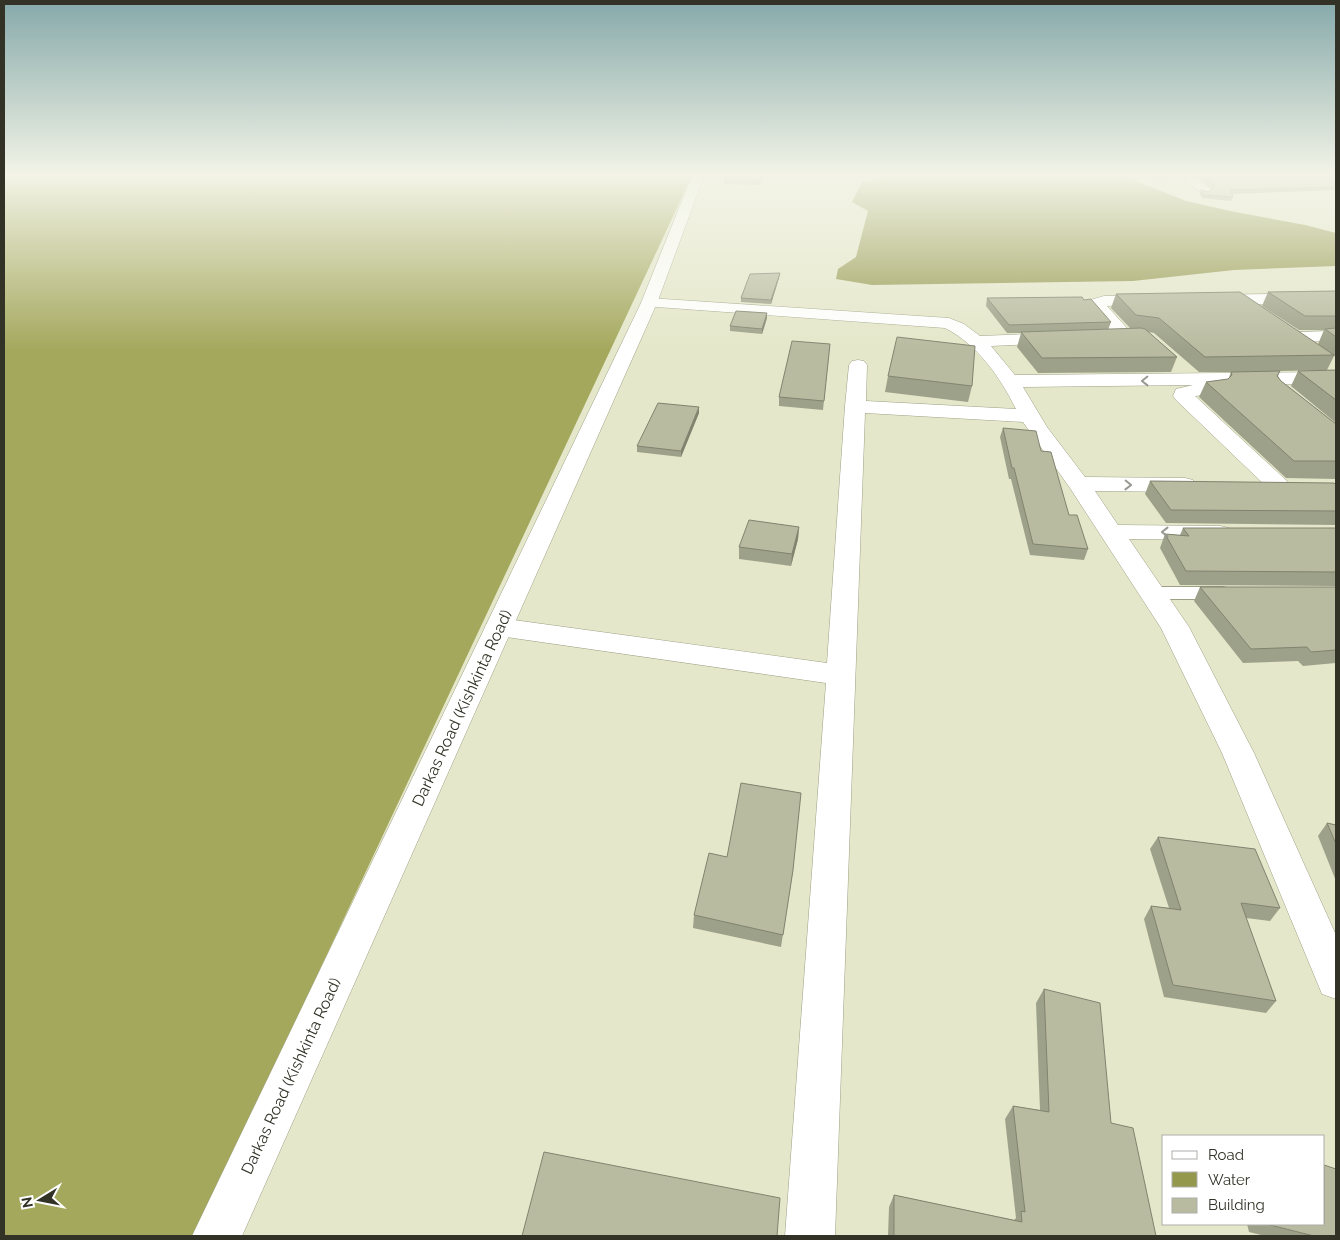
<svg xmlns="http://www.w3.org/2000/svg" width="1340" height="1240" viewBox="0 0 1340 1240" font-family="Raleway,sans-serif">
	<rect width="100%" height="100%" fill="#e5e7ca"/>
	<path fill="#a4a85d" d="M 4,176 L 692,176 L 195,1236 L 4,1236 Z"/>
	<path fill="#94984d" d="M 885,176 L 1124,176 L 1186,201 L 1235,212 L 1305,225 L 1336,233 L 1336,266 L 1234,270 L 1133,281 L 872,285 L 836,279 L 838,269 L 856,257 L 868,211 L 852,202 L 862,182 Z"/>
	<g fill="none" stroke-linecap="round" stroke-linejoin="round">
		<defs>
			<path id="lane" d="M 1153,587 L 1223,587 L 1230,589 L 1233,593 L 1230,597 L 1223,599 L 1153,599 L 1146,597 L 1143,593 L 1146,589 Z"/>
			<g id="street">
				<path d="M 1178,176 L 1192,176 L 1212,190 L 1206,194 L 1202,193 Z"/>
				<path d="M 1336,293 L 1336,303 L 1213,305 L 1207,303 L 1205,300 L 1207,297 L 1213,295 Z"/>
				<path d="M 1150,295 L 1156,297 L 1158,300 L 1156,303 L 1107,306 L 1134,336 L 1131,340 L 1125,341 L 1119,340 L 1088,303 L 1090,300 L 1104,296 Z"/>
				<path d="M 649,298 L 949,318 L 964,324 L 980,336 L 1056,333 L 1062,334 L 1065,338 L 1062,342 L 1056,343 L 991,346 L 1015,375 L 1336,372 L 1336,384 L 1220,385 L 1224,389 L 1221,393 L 1195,396 L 1288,482 L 1291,487 L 1288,492 L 1280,494 L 1272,492 L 1176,400 L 1173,396 L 1176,389 L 1193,385 L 1023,387 L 1047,427 L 1085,477 L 1185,478 L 1193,480 L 1196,485 L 1193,490 L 1185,492 L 1095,491 L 1118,525 L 1220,526 L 1229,528 L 1232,533 L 1229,538 L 1220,540 L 1129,539 L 1189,627 L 1254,753 L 1336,935 L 1336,999 L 1322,994 L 1222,753 L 1161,628 L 1070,488 L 1023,422 L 865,413 L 835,1236 L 785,1236 L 826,683 L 499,636 L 489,633 L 485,627 L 489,621 L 499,618 L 827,663 L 845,406 L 849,365 L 852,361 L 858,360 L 864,361 L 867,365 L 866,401 L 1016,409 C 1000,377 978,345 945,328 L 643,306 L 641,303 L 643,300 Z"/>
				<path d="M 1336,331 L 1336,341 L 1295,342 L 1289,341 L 1286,337 L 1289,333 L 1295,332 Z"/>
			</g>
			<path id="secondary" d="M 692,176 L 704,176 L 657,303 L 242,1236 L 192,1236 L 641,303 Z"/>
		</defs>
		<use href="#lane" stroke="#9ea085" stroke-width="2"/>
		<use href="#street" stroke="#9ea085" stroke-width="1"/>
		<use href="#secondary" stroke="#9ea085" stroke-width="1"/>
		<use href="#lane" fill="#fff" fill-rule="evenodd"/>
		<use href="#street" fill="#fff" fill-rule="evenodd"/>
		<use href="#secondary" fill="#fff" fill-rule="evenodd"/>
	</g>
	<g fill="#9ea189">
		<path d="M 762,176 L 760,185 L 724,184 L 724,180 Z"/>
		<path d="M 1149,176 L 1179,176 L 1178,178 L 1154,179 Z"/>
		<path d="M 1195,176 L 1336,176 L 1336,190 L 1231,194 L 1233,197 L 1231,201 L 1202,198 L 1200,194 L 1201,190 L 1208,192 L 1212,189 Z"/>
		<path d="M 780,273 L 779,278 L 771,304 L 741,302 L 741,298 Z"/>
		<path d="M 1336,291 L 1336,357 L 1334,356 L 1327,370 L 1239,372 L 1280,371 L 1278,376 L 1281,381 L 1336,424 L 1336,479 L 1286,478 L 1199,397 L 1206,382 L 1228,380 L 1231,372 L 1199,372 L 1154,333 L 1148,332 L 1177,357 L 1171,372 L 1038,373 L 1017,347 L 1021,333 L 1007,333 L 986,306 L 987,298 L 1111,322 L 1108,330 L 1131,329 L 1111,308 L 1116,294 L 1329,352 L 1318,344 L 1324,330 L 1299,330 L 1262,306 L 1268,292 Z"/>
		<path d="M 767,313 L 767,318 L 762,334 L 730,331 L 730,326 Z"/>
		<path d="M 830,344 L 823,410 L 779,406 L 779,397 Z"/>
		<path d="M 1336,370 L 1336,423 L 1291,386 L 1298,371 Z"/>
		<path d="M 888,376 L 972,386 L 968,402 L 885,392 Z"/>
		<path d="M 699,413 L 681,457 L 637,452 L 637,446 Z"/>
		<path d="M 1003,428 L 1041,451 L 1069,515 L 1088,549 L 1084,560 L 1030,555 L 1011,479 L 1009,479 L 1000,437 Z"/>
		<path d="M 1150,481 L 1336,485 L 1336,525 L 1166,523 L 1145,494 Z"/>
		<path d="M 799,527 L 798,539 L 791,566 L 739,559 L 739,547 Z"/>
		<path d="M 1183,528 L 1336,528 L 1336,586 L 1180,585 L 1160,548 L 1165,534 L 1180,535 Z"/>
		<path d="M 1200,587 L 1336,587 L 1336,663 L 1303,666 L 1298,661 L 1243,663 L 1194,601 Z"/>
		<path d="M 1327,823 L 1336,825 L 1336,881 L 1318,836 Z"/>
		<path d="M 1158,837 L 1280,908 L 1270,921 L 1246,918 L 1276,1001 L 1266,1013 L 1164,997 L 1144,919 L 1151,906 L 1169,908 L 1150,849 Z"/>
		<path d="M 793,870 L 781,947 L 693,928 L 694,915 Z"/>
		<path d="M 1044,989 L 1111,1123 L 1156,1236 L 888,1236 L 889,1207 L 894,1195 L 1014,1220 L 1016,1218 L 1005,1119 L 1013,1106 L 1040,1110 L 1036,1003 Z"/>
		<path d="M 1247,1224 L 1324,1224 L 1336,1236 L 1265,1236 L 1249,1232 Z"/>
	</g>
	<g fill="#81836f">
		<path d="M 780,273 L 779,278 L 771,304 L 771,300 Z"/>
		<path d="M 767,313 L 767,318 L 762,334 L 762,329 Z"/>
		<path d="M 699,407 L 699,413 L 681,457 L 681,451 Z"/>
		<path d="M 799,527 L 798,539 L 791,566 L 792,554 Z"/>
	</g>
	<g fill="#b8bb9f" stroke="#81836f">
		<path d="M 726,176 L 762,176 L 760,181 L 724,180 Z"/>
		<path d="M 1201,176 L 1336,176 L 1336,187 L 1230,190 L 1233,197 L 1203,195 L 1201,190 L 1208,192 L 1215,186 Z"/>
		<path d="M 780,273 L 771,300 L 741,298 L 750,274 Z"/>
		<path d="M 1336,291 L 1336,316 L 1305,316 L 1268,292 Z"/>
		<path d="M 1240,292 L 1334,355 L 1205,357 L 1159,318 L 1136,315 L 1116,294 Z"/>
		<path d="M 1082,297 L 1084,300 L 1091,299 L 1111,322 L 1009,325 L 987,298 Z"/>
		<path d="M 736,311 L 767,313 L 762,329 L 730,326 Z"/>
		<path d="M 1141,328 L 1145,329 L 1177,357 L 1042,358 L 1021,332 Z"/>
		<path d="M 1336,328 L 1336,337 L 1325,329 Z"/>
		<path d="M 897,337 L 975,346 L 972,386 L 888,376 Z"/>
		<path d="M 792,341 L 830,344 L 824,401 L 779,397 Z"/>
		<path d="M 1336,370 L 1336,400 L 1298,371 Z"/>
		<path d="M 1280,371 L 1277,376 L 1281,381 L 1336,424 L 1336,461 L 1294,461 L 1206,382 L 1228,379 L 1232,375 L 1231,372 Z"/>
		<path d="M 658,403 L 699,407 L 681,451 L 637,446 Z"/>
		<path d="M 1003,428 L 1036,431 L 1041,451 L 1051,452 L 1069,515 L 1077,515 L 1088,549 L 1033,544 L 1014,468 L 1012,468 Z"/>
		<path d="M 1150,481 L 1334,483 L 1336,485 L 1336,511 L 1171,510 Z"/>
		<path d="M 749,520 L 799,527 L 792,554 L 739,547 Z"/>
		<path d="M 1183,528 L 1336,528 L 1336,572 L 1186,571 L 1165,534 L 1189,536 Z"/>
		<path d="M 1200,587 L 1336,587 L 1336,650 L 1311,652 L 1307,647 L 1251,649 Z"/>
		<path d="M 741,783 L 801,793 L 793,870 L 783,935 L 694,915 L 709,853 L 727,857 Z"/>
		<path d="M 1327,823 L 1336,825 L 1336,844 Z"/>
		<path d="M 1158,837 L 1255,849 L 1280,908 L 1241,903 L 1276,1001 L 1173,985 L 1151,906 L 1181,910 Z"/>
		<path d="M 1044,989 L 1100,1003 L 1111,1123 L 1133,1128 L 1156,1236 L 894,1236 L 894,1195 L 1022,1222 L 1021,1211 L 1025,1212 L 1013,1106 L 1049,1112 Z"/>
		<path d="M 544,1152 L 780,1198 L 777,1236 L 522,1236 Z"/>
		<path d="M 1324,1165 L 1336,1169 L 1336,1236 L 1314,1236 L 1266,1224 L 1324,1224 Z"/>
	</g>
	<defs><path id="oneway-chevron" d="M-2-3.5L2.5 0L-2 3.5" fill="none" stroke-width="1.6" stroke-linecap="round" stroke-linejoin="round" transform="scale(1.25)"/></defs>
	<g stroke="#989893">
		<use href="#oneway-chevron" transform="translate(1145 381) rotate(179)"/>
		<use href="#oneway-chevron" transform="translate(1128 485) rotate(1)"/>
		<use href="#oneway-chevron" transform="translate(1165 532) rotate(-180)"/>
	</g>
	<linearGradient id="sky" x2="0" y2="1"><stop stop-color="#86a9aa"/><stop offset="0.5" stop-color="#f3f4e7"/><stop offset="1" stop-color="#f3f4e7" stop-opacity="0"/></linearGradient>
	<rect width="1340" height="350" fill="url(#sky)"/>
	<g text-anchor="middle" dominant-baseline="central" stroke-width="5" stroke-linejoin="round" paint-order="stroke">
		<g font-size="16" fill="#323227" stroke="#fff">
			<text transform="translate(462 708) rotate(-65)">Darkas Road (Kishkinta Road)</text>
			<text transform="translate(291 1076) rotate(-65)">Darkas Road (Kishkinta Road)</text>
		</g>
	</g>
	<rect width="1340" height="1240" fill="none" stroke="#323227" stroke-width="10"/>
	<rect x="1162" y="1135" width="162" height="90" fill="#ffffff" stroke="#adada9"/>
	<rect x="1172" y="1151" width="25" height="8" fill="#ffffff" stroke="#adada9"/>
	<text x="1208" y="1160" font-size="15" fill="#323227">Road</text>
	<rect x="1172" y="1172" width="25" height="15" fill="#94984d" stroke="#adada9"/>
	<text x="1208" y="1185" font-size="15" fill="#323227">Water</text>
	<rect x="1172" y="1198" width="25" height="15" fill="#b8bb9f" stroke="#adada9"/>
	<text x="1208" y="1210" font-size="15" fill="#323227">Building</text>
	<g transform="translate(40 1200) rotate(260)" stroke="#ffffff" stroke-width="4" paint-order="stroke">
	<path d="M0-4L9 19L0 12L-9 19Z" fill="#323227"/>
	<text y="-8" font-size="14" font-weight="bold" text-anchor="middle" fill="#323227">N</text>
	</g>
</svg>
